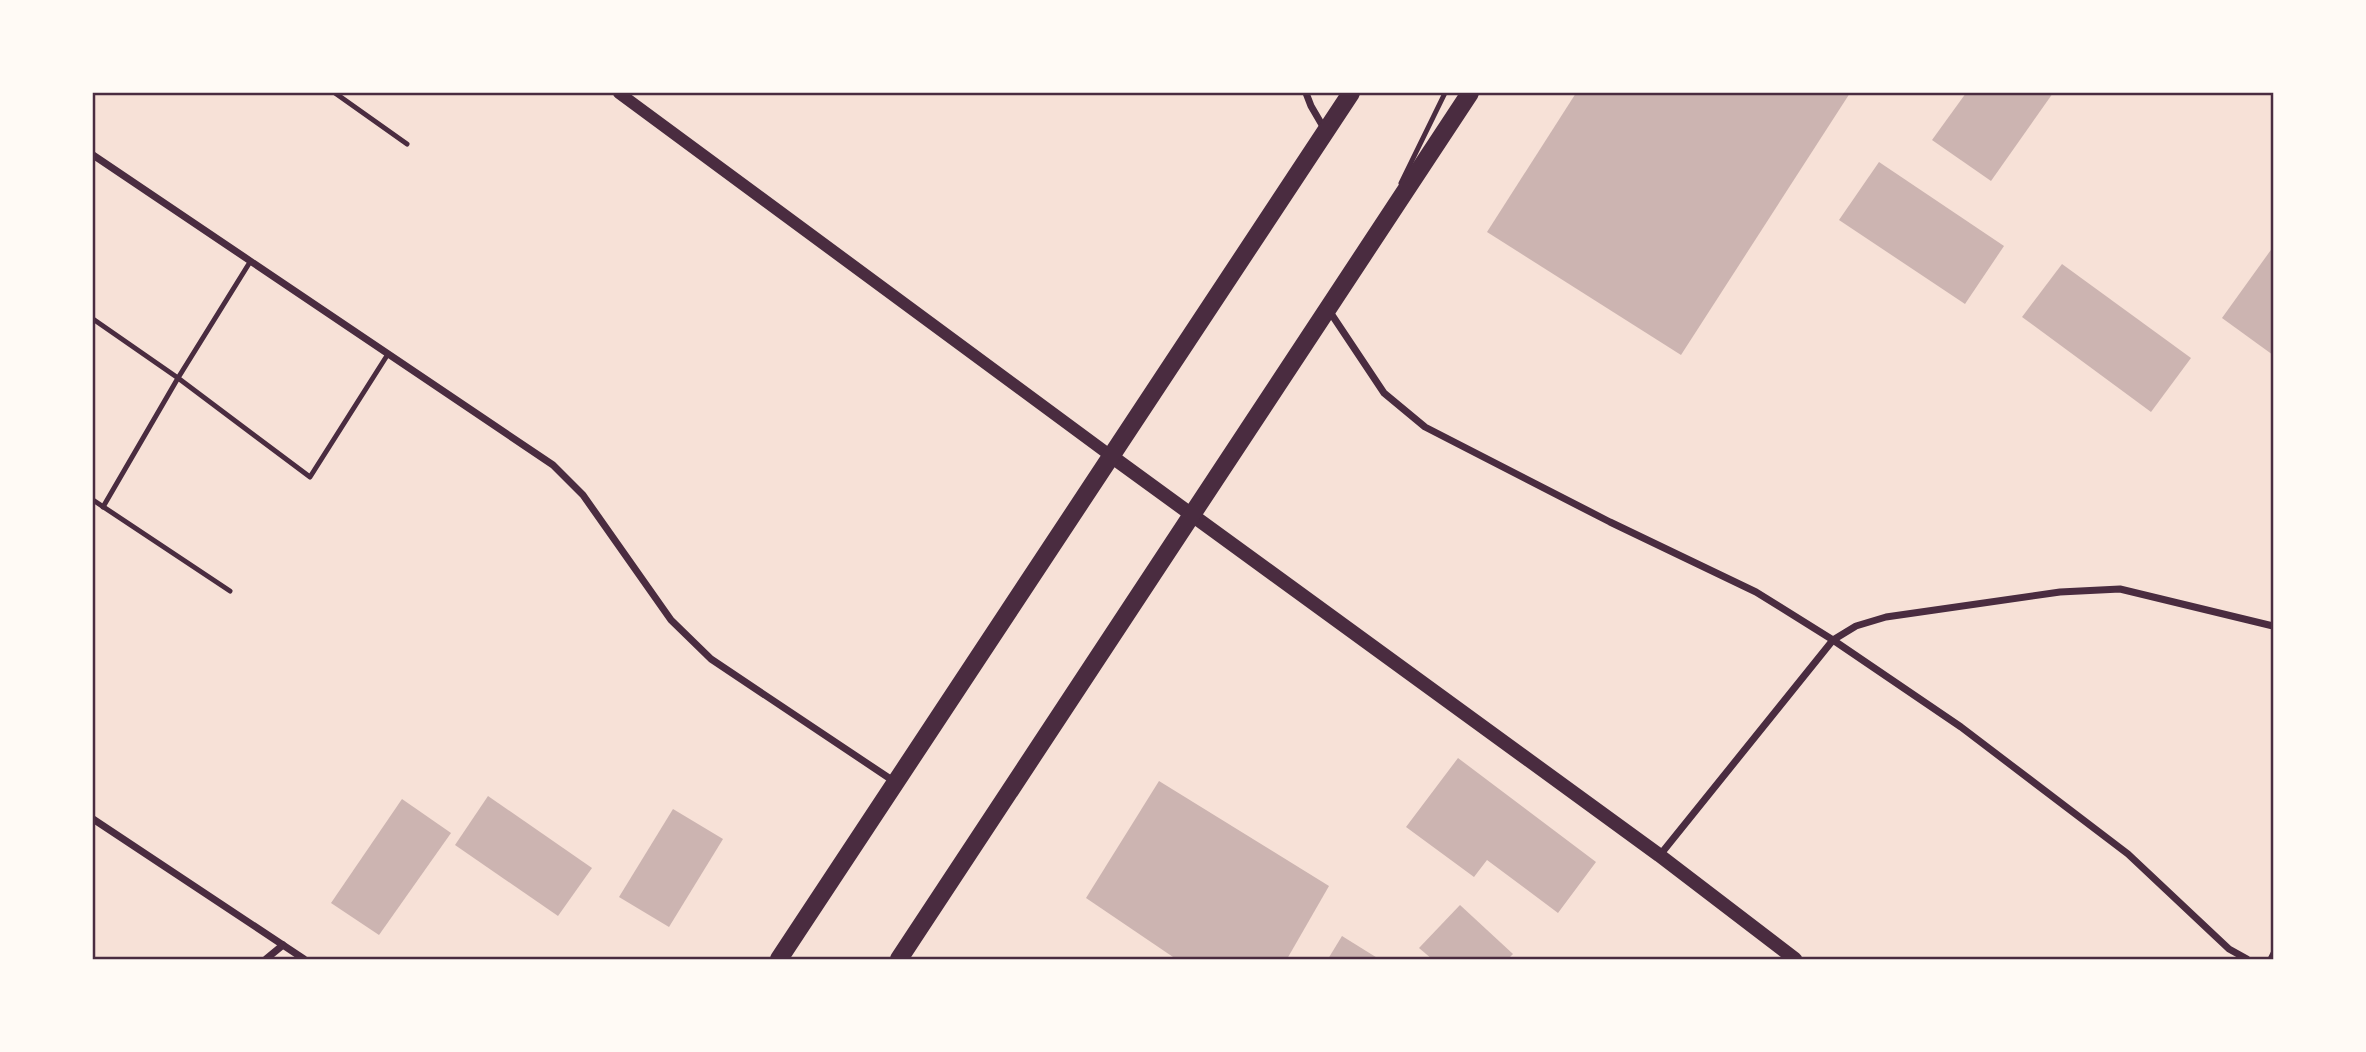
<svg xmlns="http://www.w3.org/2000/svg" width="2366" height="1052" viewBox="0 0 2366 1052" font-family="'Public Sans',sans-serif">
	<rect width="100%" height="100%" fill="#f7e1d7"/>
	<g fill="#ccb4b1">
		<path d="M 1576,93 L 1850,93 L 1681,355 L 1487,232 Z"/>
		<path d="M 1966,93 L 2053,93 L 1991,181 L 1932,140 Z"/>
		<path d="M 1879,162 L 2004,246 L 1965,304 L 1839,220 Z"/>
		<path d="M 2273,247 L 2273,355 L 2222,318 Z"/>
		<path d="M 2062,264 L 2191,358 L 2151,412 L 2022,317 Z"/>
		<path d="M 1458,758 L 1596,862 L 1558,913 L 1487,860 L 1474,877 L 1406,827 Z"/>
		<path d="M 1159,781 L 1329,886 L 1287,959 L 1176,959 L 1086,898 Z"/>
		<path d="M 488,796 L 592,868 L 558,916 L 455,845 Z"/>
		<path d="M 402,799 L 451,833 L 379,935 L 331,903 Z"/>
		<path d="M 673,809 L 723,839 L 669,927 L 619,897 Z"/>
		<path d="M 1460,905 L 1513,954 L 1508,959 L 1432,959 L 1419,948 Z"/>
		<path d="M 1342,936 L 1379,959 L 1328,959 Z"/>
	</g>
	<g fill="none" stroke-linecap="round" stroke-linejoin="round">
		<g stroke="#4a2c40" stroke-width="5">
			<path d="M 335,93 L 407,144"/>
			<path d="M 1401,183 L 1445,93"/>
			<path d="M 93,319 L 178,378 L 310,477 L 388,354"/>
			<path d="M 93,500 L 230,591"/>
			<path d="M 103,507 L 178,378 L 250,262"/>
			<path d="M 2270,959 L 2273,953"/>
		</g>
		<g stroke="#4a2c40" stroke-width="7">
			<path d="M 1306,93 L 1311,106 L 1325,130"/>
			<path d="M 93,155 L 553,465 L 583,495 L 671,620 L 711,659 L 895,782"/>
			<path d="M 1328,309 L 1384,393 L 1425,427 L 1610,522 L 1756,592 L 1833,640 L 1961,727 L 2128,854 L 2229,949 L 2247,959"/>
			<path d="M 93,819 L 304,959"/>
			<path d="M 1660,855 L 1833,640 L 1856,626 L 1886,617 L 2060,592 L 2120,589 L 2273,626"/>
			<path d="M 266,959 L 283,945"/>
		</g>
		<path stroke="#4a2c40" stroke-width="12" d="M 619,93 L 1111,456"/>
		<path stroke="#4a2c40" stroke-width="14" d="M 1111,456 L 1659,855 L 1795,959"/>
		<g stroke="#4a2c40" stroke-width="18">
			<path d="M 779,959 L 1351,93"/>
			<path d="M 899,959 L 1470,93"/>
		</g>
	</g>
	<rect width="2366" height="1052" fill="none" stroke="#fffaf5" stroke-width="189"/>
	<rect x="94" y="94" width="2178" height="864" fill="none" stroke="#4a2c40" stroke-width="2.5"/>
</svg>
